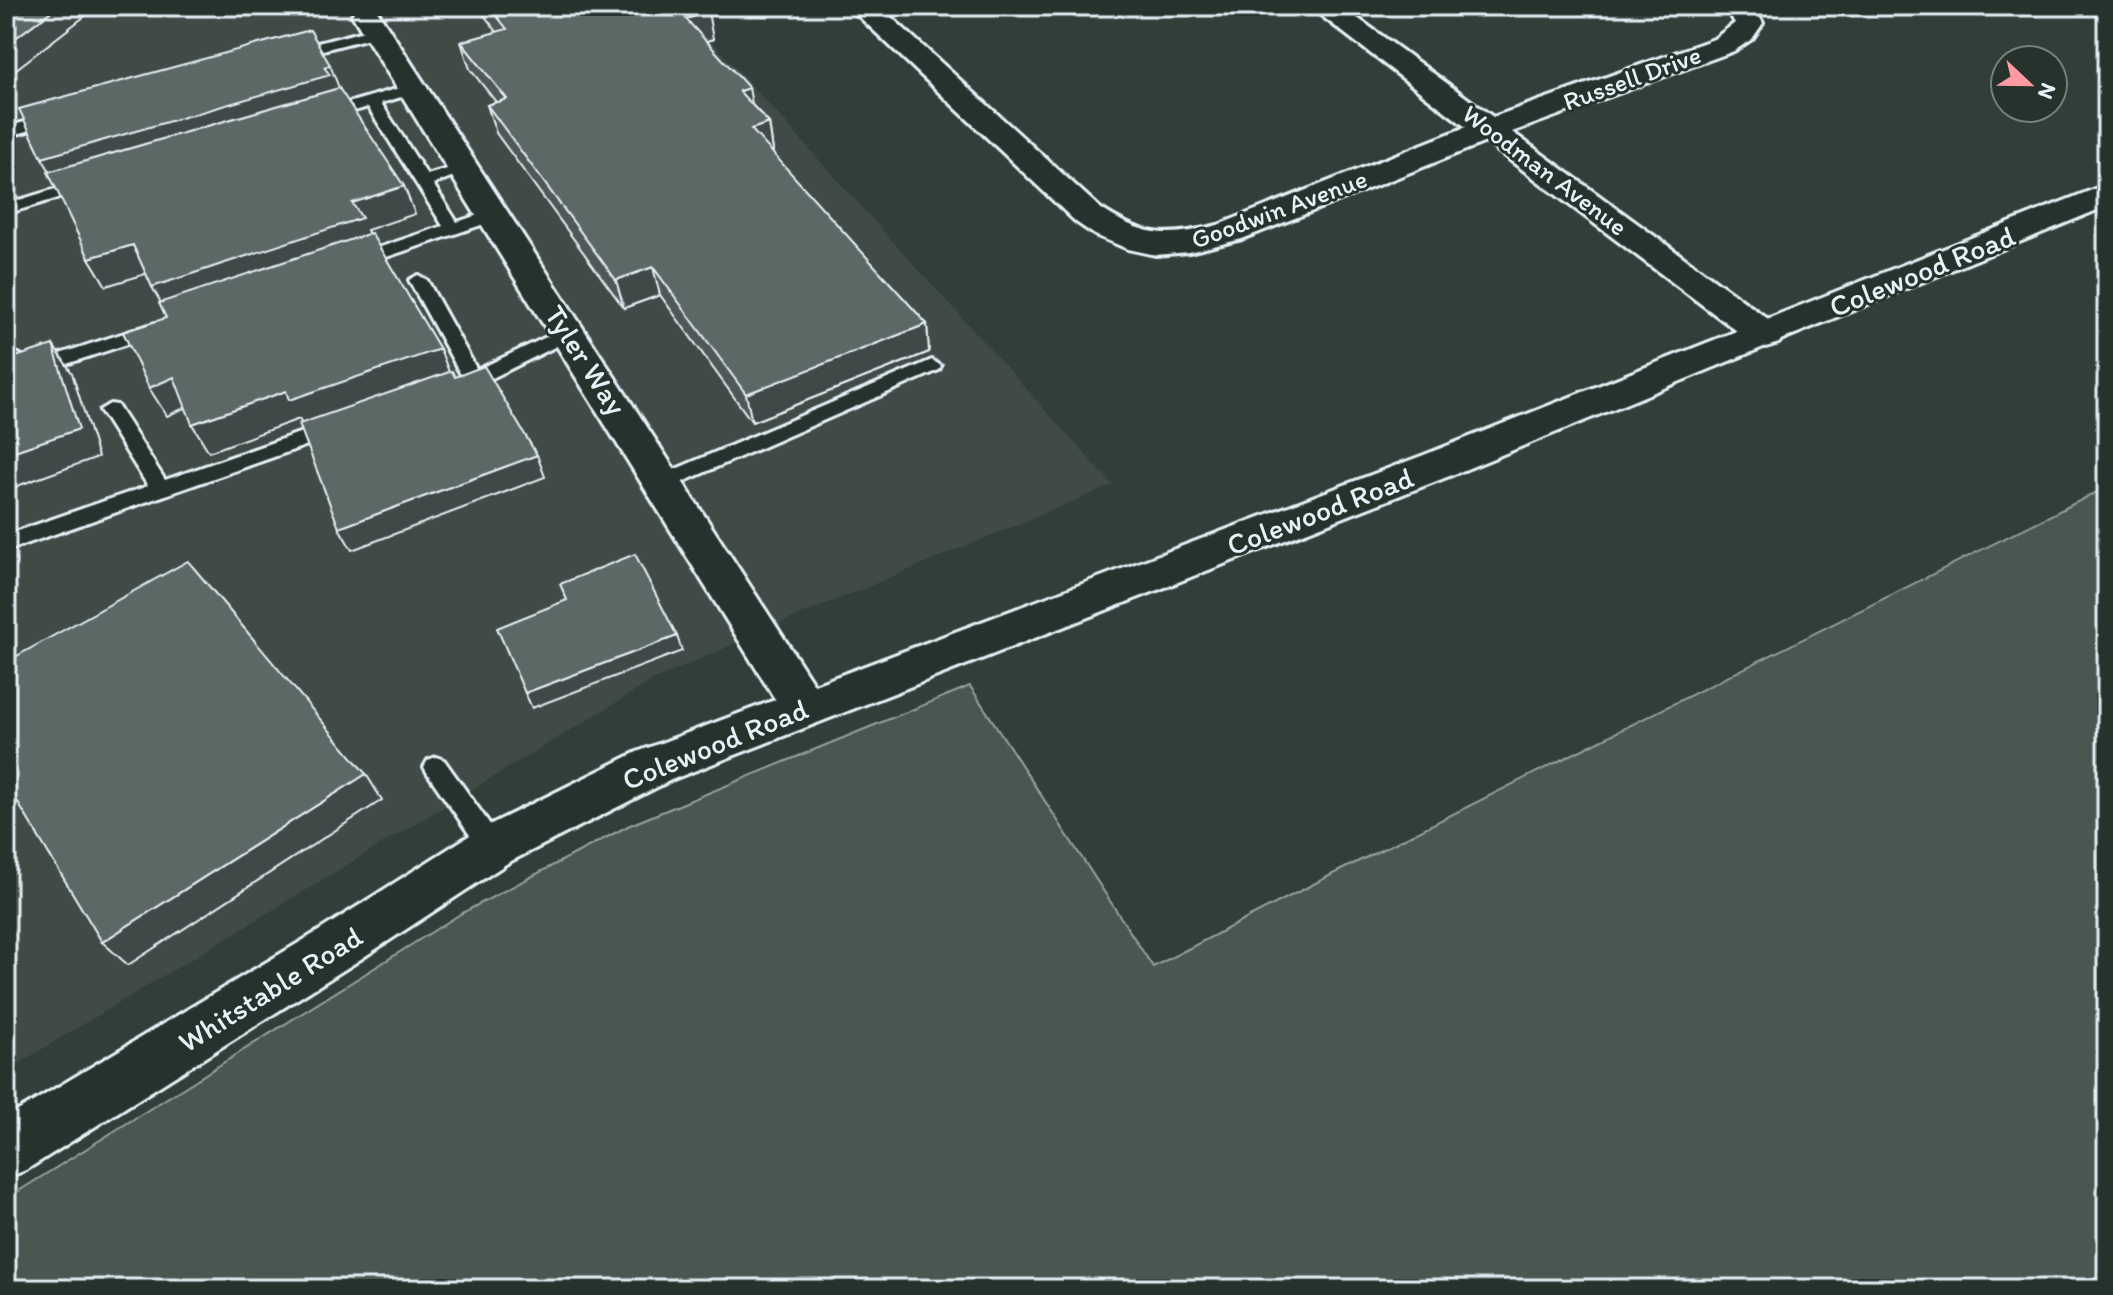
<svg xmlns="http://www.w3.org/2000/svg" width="2113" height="1295" viewBox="0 0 2113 1295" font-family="Itim,sans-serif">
	<rect width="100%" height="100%" fill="#323e39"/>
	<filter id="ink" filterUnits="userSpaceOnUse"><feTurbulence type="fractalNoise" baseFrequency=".0125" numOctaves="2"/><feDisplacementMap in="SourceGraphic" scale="16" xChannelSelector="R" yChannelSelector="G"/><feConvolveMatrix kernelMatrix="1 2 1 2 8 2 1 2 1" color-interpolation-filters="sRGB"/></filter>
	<g filter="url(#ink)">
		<path fill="#3f4b46" d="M 6,6 L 680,6 L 1113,485 L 776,625 L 652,681 L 6,1071 Z"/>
		<path fill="#495651" stroke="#98a4a4" stroke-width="2" d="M 2107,487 L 2107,1289 L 6,1289 L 6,1199 L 462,913 L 630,825 L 970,686 L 1153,967 L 1335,873 Z"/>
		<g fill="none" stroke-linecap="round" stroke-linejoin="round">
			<defs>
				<g id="service">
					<path d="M 376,28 L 383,32 L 381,35 L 292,58 L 285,54 L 287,51 Z"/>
					<path d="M 413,84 L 421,89 L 418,92 L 381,103 L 427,175 L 464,164 L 472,169 L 433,184 L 457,222 L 493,210 L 501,215 L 499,219 L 360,266 L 348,266 L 345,262 L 348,258 L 443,226 L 368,107 L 322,120 L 314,115 L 317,112 Z"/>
					<path d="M 55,114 L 63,119 L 60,122 L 6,137 L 6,127 Z"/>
					<path d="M 85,180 L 93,185 L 91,188 L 6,214 L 6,204 Z"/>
					<path d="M 418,275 L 427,280 L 477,370 L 563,329 L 575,329 L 578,333 L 575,337 L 480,384 L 466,384 L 409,280 Z"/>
					<path d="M 155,323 L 164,329 L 161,333 L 33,375 L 6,362 L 6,348 L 35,362 Z"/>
					<path d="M 932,360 L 941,366 L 939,370 L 671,487 L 664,489 L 654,482 L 657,477 Z"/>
					<path d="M 110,404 L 117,405 L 165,480 L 325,424 L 332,422 L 342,429 L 339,434 L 6,551 L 6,535 L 148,486 L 100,410 Z"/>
					<path d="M 436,757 L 444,760 L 501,840 L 504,847 L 501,854 L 492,858 L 483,854 L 428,774 L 424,767 L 428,760 Z"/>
				</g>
				<g id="minor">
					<path d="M 366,6 L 376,9 L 380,15 L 820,694 L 827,707 L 820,720 L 804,725 L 788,720 L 352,15 L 356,9 Z"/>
					<path d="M 848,6 L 879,6 L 1100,208 C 1144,237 1167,238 1218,225 L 1466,127 L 1309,6 L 1341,6 L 1493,117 L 1714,39 L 1735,23 L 1725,6 L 1753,6 L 1763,23 L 1752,39 L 1734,51 L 1512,132 L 1779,327 L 1784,335 L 1779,343 L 1766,347 L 1753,343 L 1486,142 L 1242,239 L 1189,252 L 1156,255 L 1128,249 L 1095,235 L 1076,222 Z"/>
				</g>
				<g id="secondary">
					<path d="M 2089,6 L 2107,6 L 2107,18 L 2097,15 Z"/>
					<path d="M 2107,184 L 2107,206 L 1452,475 L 671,780 L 509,862 L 353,964 L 26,1170 L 6,1178 L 6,1118 L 317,932 L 475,832 L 637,752 L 1424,455 Z"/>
				</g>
			</defs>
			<use href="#service" stroke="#e8f1f8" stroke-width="6"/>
			<use href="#minor" stroke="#e8f1f8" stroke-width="6"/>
			<use href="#secondary" stroke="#e8f1f8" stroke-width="6"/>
			<use href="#service" fill="#26332d" fill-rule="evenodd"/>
			<use href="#minor" fill="#26332d" fill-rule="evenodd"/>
			<use href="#secondary" fill="#26332d" fill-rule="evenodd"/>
		</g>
		<path fill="#4f5957" stroke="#e8f1f8" stroke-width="2" d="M 477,6 L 702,6 L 713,39 L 707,41 L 752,105 L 769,123 L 773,151 L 771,152 L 927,324 L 929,352 L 752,422 L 660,295 L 624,308 L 496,133 L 487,105 L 496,102 L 470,69 L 461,42 L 497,32 Z"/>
		<g fill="#404947" stroke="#e8f1f8" stroke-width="2">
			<path d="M 58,6 L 98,6 L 6,77 L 6,45 Z"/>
			<path d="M 708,12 L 713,39 L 691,46 L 686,19 Z"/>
			<path d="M 330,65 L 341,93 L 58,185 L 42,158 Z"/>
			<path d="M 749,88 L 754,115 L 739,91 Z"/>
			<path d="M 769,123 L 773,151 L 756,157 L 751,129 Z"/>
			<path d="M 6,165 L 16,196 L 6,199 Z"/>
			<path d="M 404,186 L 415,214 L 367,230 L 374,246 L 168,315 L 152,287 L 352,203 Z"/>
			<path d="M 133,245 L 149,273 L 106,286 L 89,258 Z"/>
			<path d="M 653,267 L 660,295 L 624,308 L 616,280 Z"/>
			<path d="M 927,324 L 929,352 L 752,422 L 746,394 Z"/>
			<path d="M 53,345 L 72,373 L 98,457 L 6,490 L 6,454 Z"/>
			<path d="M 440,349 L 451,377 L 304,428 L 299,419 L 209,452 L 192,424 L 286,391 Z"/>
			<path d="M 174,377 L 191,405 L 167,416 L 149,388 Z"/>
			<path d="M 537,455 L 545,477 L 352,550 L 339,528 Z"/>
			<path d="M 677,636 L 682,651 L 532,708 L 525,693 Z"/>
			<path d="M 366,774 L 382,800 L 128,965 L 102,942 Z"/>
		</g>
		<g fill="#5c6865" stroke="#e8f1f8" stroke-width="2">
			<path d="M 6,6 L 58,6 L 6,45 Z"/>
			<path d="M 489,6 L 702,6 L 708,12 L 686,19 L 749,88 L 739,91 L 769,123 L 751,129 L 927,324 L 746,394 L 653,267 L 616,280 L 487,105 L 507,99 L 461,42 L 507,29 Z"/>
			<path d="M 310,30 L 330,65 L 324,67 L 330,75 L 42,158 L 19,109 Z"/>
			<path d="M 339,88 L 404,186 L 352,203 L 362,218 L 152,287 L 133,245 L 89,258 L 48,172 Z"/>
			<path d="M 371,233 L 440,349 L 289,400 L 286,391 L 192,424 L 174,377 L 149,388 L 123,332 L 166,318 L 159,303 Z"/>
			<path d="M 53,345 L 79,429 L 6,454 L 6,360 Z"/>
			<path d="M 484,366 L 537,455 L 339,528 L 299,424 L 452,371 L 455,377 Z"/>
			<path d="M 635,554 L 677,636 L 525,693 L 497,628 L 567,600 L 560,584 Z"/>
			<path d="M 188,561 L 366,774 L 102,942 L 6,783 L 6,662 Z"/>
		</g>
	</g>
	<g text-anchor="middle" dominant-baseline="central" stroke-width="6" stroke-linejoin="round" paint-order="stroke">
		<g font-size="26" fill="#e8f1f8" stroke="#26332d">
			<text transform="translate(1632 78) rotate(-20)">Russell Drive</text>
			<text transform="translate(1545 170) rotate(37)">Woodman Avenue</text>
			<text transform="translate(1279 209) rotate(-20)">Goodwin Avenue</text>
		</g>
		<g font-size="30" fill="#e8f1f8" stroke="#26332d">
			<text transform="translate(1922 271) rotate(-22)">Colewood Road</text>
			<text transform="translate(586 360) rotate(57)">Tyler Way</text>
			<text transform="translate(1320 511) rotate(-21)">Colewood Road</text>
			<text transform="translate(715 744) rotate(-22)">Colewood Road</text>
			<text transform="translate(270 989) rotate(-32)">Whitstable Road</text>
		</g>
	</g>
	<rect width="2113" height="1295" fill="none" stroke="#26332d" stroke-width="32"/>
	<rect x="16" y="16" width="2081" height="1263" fill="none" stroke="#e8f1f8" stroke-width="3" filter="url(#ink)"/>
	<g transform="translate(2029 84) rotate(112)"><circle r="38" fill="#26332d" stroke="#747f7e" stroke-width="2"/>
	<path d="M0-6L14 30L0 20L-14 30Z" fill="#ff9aa2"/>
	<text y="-12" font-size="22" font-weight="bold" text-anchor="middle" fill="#e8f1f8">N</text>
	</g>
</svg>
